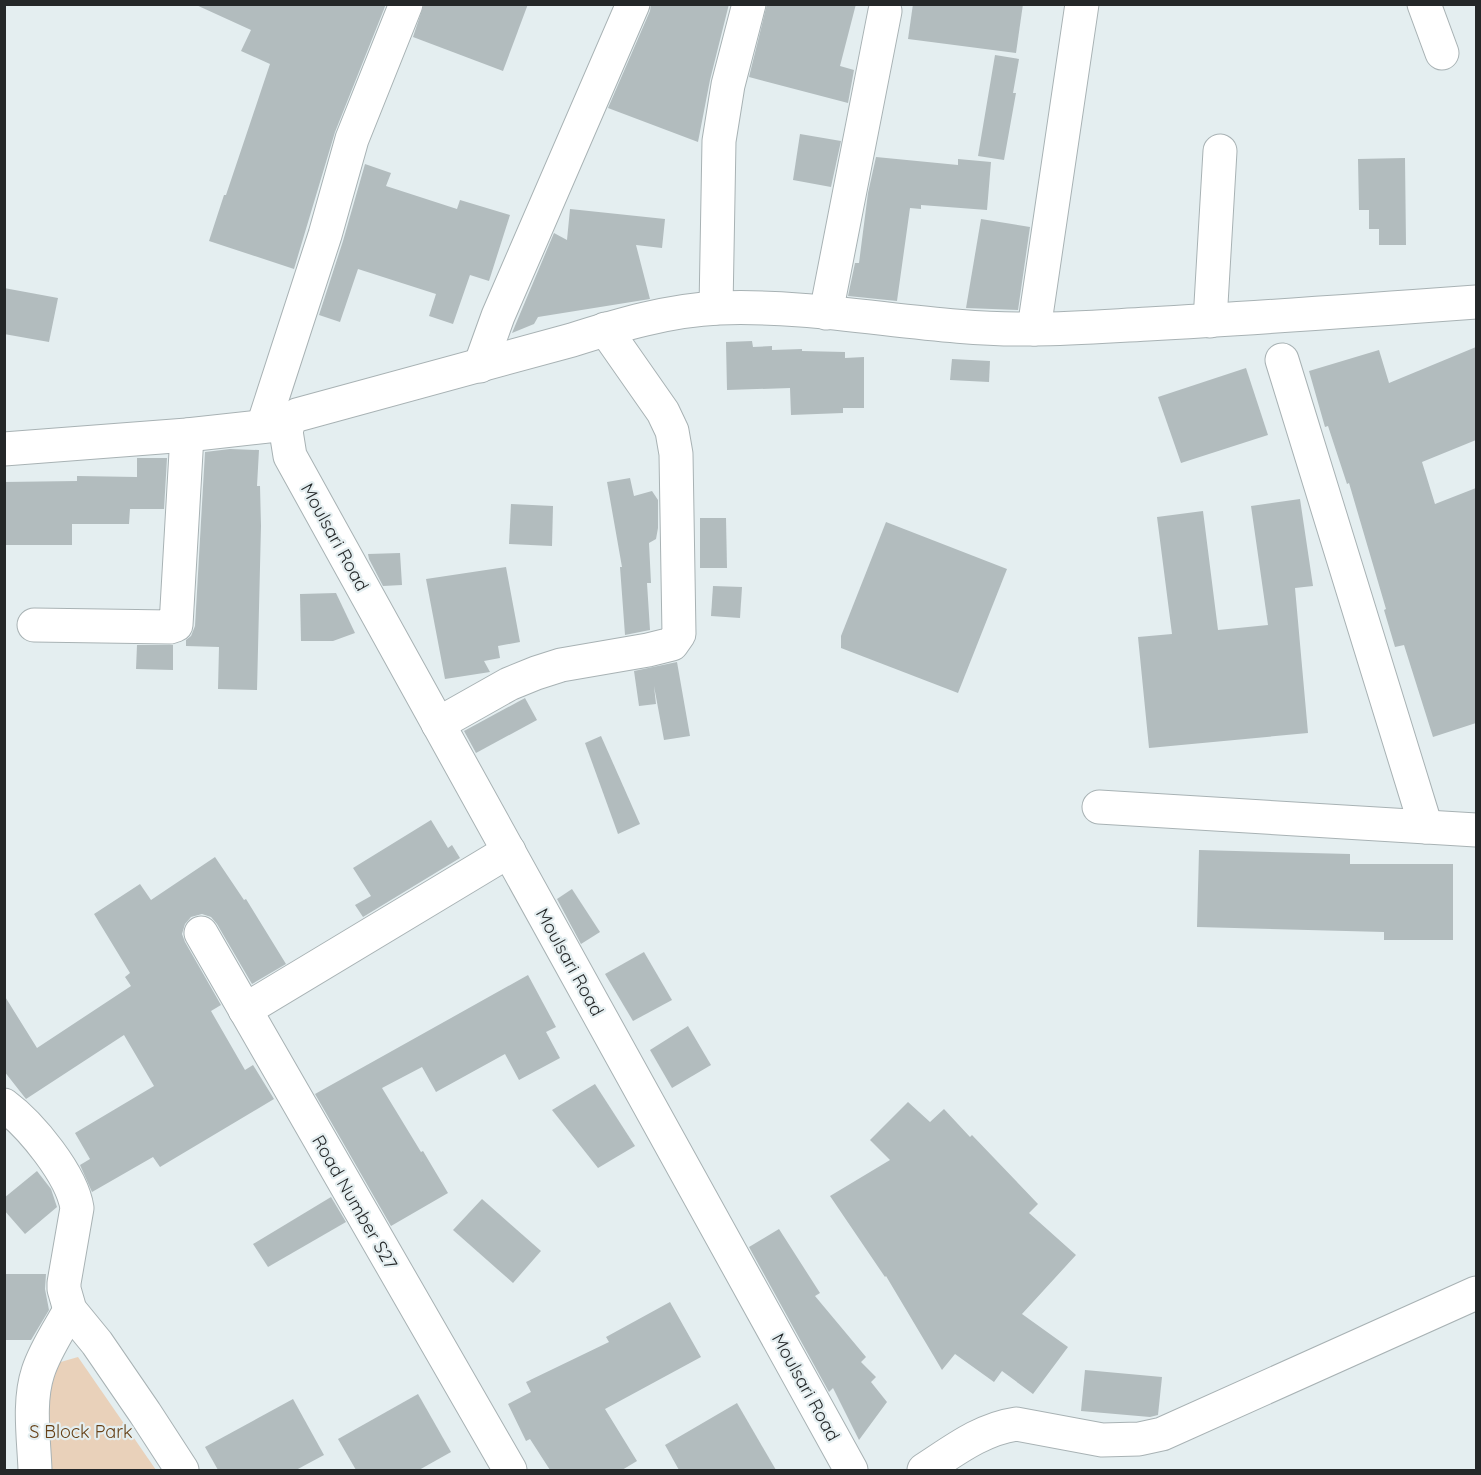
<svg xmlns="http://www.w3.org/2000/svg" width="1481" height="1475" viewBox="0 0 1481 1475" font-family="Quicksand,sans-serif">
	<rect width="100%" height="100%" fill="#e4eef0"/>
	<path fill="#e9d1ba" d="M 78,1357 L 156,1470 L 42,1470 L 40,1368 Z"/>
	<g fill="#b2bcbe">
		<path d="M 194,4 L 386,4 L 335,132 L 294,269 L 209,241 L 224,195 L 226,195 L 270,64 L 241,51 L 251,30 Z"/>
		<path d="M 424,4 L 528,4 L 503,71 L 413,37 Z"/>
		<path d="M 651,4 L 729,4 L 710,80 L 698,142 L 608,108 L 650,11 Z"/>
		<path d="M 767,4 L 856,4 L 840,66 L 854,70 L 848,103 L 749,77 Z"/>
		<path d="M 913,4 L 1023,4 L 1016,53 L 908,39 Z"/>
		<path d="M 995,55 L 1019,59 L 1013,93 L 1016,93 L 1004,160 L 978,156 Z"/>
		<path d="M 800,134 L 841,141 L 831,187 L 793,180 Z"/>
		<path d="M 876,157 L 958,165 L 958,159 L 991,162 L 987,210 L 921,205 L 921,209 L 910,208 L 897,301 L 848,296 L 855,263 L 859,263 L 868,193 Z"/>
		<path d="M 1405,158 L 1406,245 L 1379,245 L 1379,229 L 1369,229 L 1369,210 L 1359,210 L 1358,159 Z"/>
		<path d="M 365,164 L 391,173 L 386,186 L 457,209 L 460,200 L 510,215 L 489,281 L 470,275 L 453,324 L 429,316 L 436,294 L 358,269 L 340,322 L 319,315 L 343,241 Z"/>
		<path d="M 570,209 L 665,219 L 662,248 L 636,245 L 650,299 L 538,317 L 534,324 L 512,333 L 554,233 L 567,240 Z"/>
		<path d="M 981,219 L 1030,227 L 1018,310 L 966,308 Z"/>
		<path d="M 4,288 L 58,298 L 49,342 L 4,334 Z"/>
		<path d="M 752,341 L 753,347 L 772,346 L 772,350 L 802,349 L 802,351 L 845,352 L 845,358 L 864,357 L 864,408 L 843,408 L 843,413 L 791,415 L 790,388 L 727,390 L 726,342 Z"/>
		<path d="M 1476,347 L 1476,440 L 1422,462 L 1435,504 L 1476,488 L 1476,723 L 1433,737 L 1404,645 L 1395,647 L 1384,610 L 1386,609 L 1349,483 L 1347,484 L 1328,426 L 1325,427 L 1309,371 L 1379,350 L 1389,383 Z"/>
		<path d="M 952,359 L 990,361 L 989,382 L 950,380 Z"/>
		<path d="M 1246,368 L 1268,435 L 1181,463 L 1158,397 Z"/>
		<path d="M 230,449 L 259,450 L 257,486 L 260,486 L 261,526 L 257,690 L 218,689 L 219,647 L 186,646 L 186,640 L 191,636 L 195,626 L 205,452 Z"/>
		<path d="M 137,458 L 167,458 L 164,509 L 130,509 L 129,524 L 72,524 L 72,545 L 4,545 L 4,482 L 77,481 L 77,476 L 137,477 Z"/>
		<path d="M 630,478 L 634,496 L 652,491 L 658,500 L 658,528 L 656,539 L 649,543 L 651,583 L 647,583 L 650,630 L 625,635 L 620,567 L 622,567 L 607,482 Z"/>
		<path d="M 1300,499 L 1313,586 L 1295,588 L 1308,733 L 1149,748 L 1138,637 L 1172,634 L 1157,517 L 1203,511 L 1218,630 L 1268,625 L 1251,506 Z"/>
		<path d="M 511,504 L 553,506 L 552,546 L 509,544 Z"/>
		<path d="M 700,518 L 726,518 L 727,568 L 700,568 Z"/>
		<path d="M 886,522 L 1007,569 L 958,693 L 841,648 L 841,636 Z"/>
		<path d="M 400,553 L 402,585 L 383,586 L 369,559 L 368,554 Z"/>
		<path d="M 506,567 L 520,642 L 498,646 L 500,658 L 484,661 L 490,672 L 445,679 L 426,579 Z"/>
		<path d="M 713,586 L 742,587 L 740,618 L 711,616 Z"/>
		<path d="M 336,593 L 355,633 L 333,641 L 301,641 L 300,594 Z"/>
		<path d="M 137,645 L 173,645 L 173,670 L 136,669 Z"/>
		<path d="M 677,662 L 690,736 L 664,740 L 654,686 L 656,704 L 639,706 L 634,671 Z"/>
		<path d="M 525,698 L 537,720 L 476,753 L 464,731 Z"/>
		<path d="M 601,736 L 640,824 L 618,834 L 585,743 Z"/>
		<path d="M 431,820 L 448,848 L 452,845 L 460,858 L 363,917 L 355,905 L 371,896 L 353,868 Z"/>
		<path d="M 1199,850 L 1350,854 L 1350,864 L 1453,864 L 1453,940 L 1384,940 L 1384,932 L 1197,927 Z"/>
		<path d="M 215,857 L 244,900 L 246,899 L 286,964 L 252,984 L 217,924 L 211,917 L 202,914 L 191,917 L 185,924 L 182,934 L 185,942 L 221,1005 L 211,1011 L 245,1070 L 253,1065 L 274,1099 L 160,1167 L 153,1157 L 92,1192 L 80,1165 L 90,1159 L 75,1133 L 154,1086 L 124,1035 L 26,1099 L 4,1071 L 4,995 L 37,1048 L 131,986 L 125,977 L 130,973 L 94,914 L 140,884 L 151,900 Z"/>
		<path d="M 572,889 L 600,932 L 581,944 L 557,899 Z"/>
		<path d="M 644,952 L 672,1000 L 633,1021 L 605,974 Z"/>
		<path d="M 528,975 L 556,1027 L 546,1032 L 560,1058 L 519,1080 L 505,1054 L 436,1092 L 422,1067 L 382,1088 L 421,1152 L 423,1151 L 448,1193 L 391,1226 L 315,1094 Z"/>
		<path d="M 688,1026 L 711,1065 L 672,1088 L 650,1050 Z"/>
		<path d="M 595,1084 L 635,1146 L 598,1168 L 552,1110 Z"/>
		<path d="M 908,1102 L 930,1122 L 944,1109 L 970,1137 L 972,1135 L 1038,1204 L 1029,1213 L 1076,1255 L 1022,1314 L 1068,1347 L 1033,1394 L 1002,1371 L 994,1382 L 955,1354 L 942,1370 L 886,1276 L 885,1277 L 830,1196 L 890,1160 L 870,1140 Z"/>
		<path d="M 37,1171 L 51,1189 L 57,1207 L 25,1234 L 4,1210 L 4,1198 Z"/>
		<path d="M 331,1197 L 346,1222 L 268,1267 L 253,1244 Z"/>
		<path d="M 482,1199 L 541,1251 L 513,1283 L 453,1230 Z"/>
		<path d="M 779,1229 L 820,1293 L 815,1296 L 866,1357 L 861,1362 L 876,1377 L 871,1382 L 887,1402 L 859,1440 L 833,1388 L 829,1392 L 749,1247 Z"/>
		<path d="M 4,1274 L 46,1274 L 45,1289 L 49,1310 L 31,1340 L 4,1340 Z"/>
		<path d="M 670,1302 L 701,1357 L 605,1409 L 637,1461 L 622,1470 L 550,1470 L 530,1439 L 526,1441 L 508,1404 L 531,1392 L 526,1382 L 609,1342 L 606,1337 Z"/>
		<path d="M 1085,1370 L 1162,1377 L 1158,1415 L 1150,1417 L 1081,1411 Z"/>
		<path d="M 418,1394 L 451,1452 L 419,1470 L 356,1470 L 338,1439 Z"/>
		<path d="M 293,1399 L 324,1455 L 296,1470 L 218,1470 L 205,1447 Z"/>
		<path d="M 737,1403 L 776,1470 L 679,1470 L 665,1445 Z"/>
	</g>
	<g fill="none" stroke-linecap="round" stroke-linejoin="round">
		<defs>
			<g id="minor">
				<path d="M 1424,4 L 1442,53"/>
				<path d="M 716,308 L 719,141 L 728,85 L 749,4"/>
				<path d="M 826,313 L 885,11"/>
				<path d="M 1210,321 L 1220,151"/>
				<path d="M 1034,329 L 1082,4"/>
				<path d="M 1282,360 L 1426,827"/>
				<path d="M 480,366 L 498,316 L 633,4"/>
				<path d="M 263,426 L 325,235 L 352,139 L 406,4"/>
				<path d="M 4,449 L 187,435 L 286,424"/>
				<path d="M 34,625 L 170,627 L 176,625 L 187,435"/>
				<path d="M 438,724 L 509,684 L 536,673 L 561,665 L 648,650 L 672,644 L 679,634 L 676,454 L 672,431 L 663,412 L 605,329"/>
				<path d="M 1099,807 L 1476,830"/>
				<path d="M 201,933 L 510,1470"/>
				<path d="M 245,1010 L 509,851"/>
				<path d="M 4,1105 C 31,1125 72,1175 77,1208 L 64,1283 L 64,1289 L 70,1310 L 97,1343 L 145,1413 L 182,1470"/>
				<path d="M 35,1470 C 34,1440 28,1402 38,1372 C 45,1350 59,1330 70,1310"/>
				<path d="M 851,1470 L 290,456 L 286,431 L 290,419 L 297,415 L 572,340 C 619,325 670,310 719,308 C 825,304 929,331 1034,329 C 1072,329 1110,326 1148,324 C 1258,318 1367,310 1476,302"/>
				<path d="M 924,1470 C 952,1452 981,1429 1016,1424 L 1102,1440 L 1139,1439 L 1162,1434 L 1476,1293"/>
			</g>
		</defs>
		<use href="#minor" stroke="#a8b2b4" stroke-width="35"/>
		<use href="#minor" stroke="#fff" stroke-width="33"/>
	</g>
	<g text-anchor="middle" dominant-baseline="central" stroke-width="4.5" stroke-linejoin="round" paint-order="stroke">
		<g font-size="18" fill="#242728" stroke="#e4eef0">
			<text transform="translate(335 537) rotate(61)">Moulsari Road</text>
			<text transform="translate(570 962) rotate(61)">Moulsari Road</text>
			<text transform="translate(355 1202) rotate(60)">Road Number S27</text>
			<text transform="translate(806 1387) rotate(61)">Moulsari Road</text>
		</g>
		<g font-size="18" fill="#664016" stroke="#e4eef0">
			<text x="81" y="1431">S Block Park</text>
		</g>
	</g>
	<rect width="1481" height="1475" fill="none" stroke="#242728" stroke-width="12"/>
</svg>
